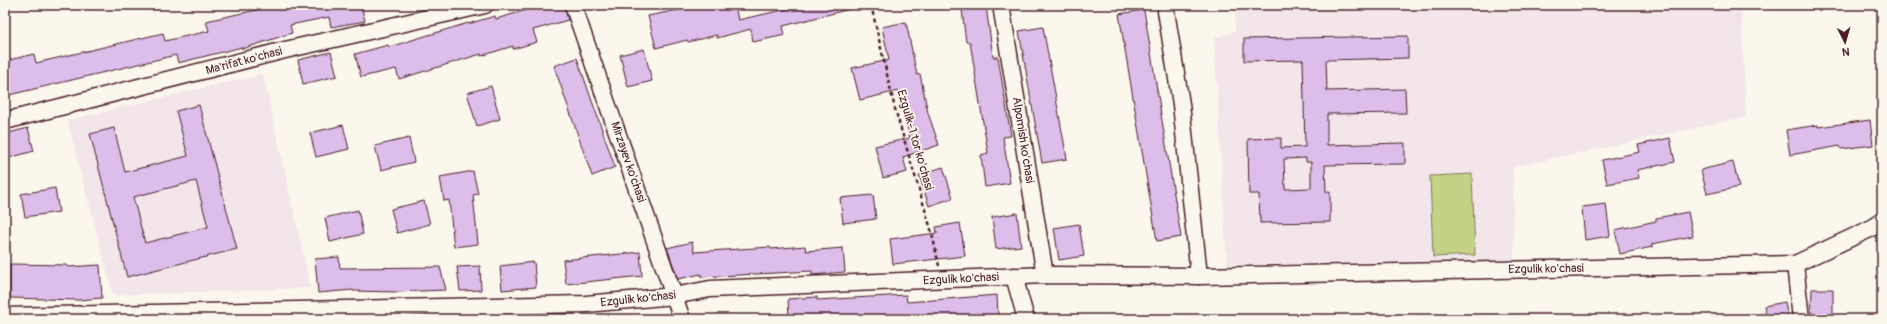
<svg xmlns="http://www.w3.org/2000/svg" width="1887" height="324" viewBox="0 0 1887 324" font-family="Pangolin,sans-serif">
	<rect width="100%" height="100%" fill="#fbf7ec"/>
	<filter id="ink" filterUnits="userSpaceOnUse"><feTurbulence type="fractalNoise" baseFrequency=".025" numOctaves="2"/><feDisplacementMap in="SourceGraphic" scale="8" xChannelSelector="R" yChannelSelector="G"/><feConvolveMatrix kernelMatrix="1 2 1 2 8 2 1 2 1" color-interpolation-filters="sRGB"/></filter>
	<g filter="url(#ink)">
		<g fill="#f2e6eb">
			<path d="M 1279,5 L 1741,5 L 1746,117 L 1513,167 L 1514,260 L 1227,265 L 1214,38 L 1235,31 L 1235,8 Z"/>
			<path d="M 263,74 L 311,288 L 113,295 L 67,120 Z"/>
			<path d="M 1551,312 L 1551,319 L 1347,319 Z"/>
		</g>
		<path fill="#c2d286" stroke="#867858" d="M 1472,174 L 1475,255 L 1433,257 L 1430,176 Z"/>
		<g fill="#ddbdea" stroke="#4a1f2b" fill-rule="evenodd">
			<path d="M 267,5 L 361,5 L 365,21 L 331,27 L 329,17 L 290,25 L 292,33 L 242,49 L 242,47 L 178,63 L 176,55 L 5,96 L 5,61 L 34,54 L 36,63 L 163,33 L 165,41 L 209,31 L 206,21 L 261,9 L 260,7 Z"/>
			<path d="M 529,5 L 564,5 L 568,20 L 533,30 L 537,42 L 513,49 L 513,46 L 481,56 L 481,54 L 399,79 L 396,69 L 361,77 L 355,54 L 388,45 L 389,47 L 468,23 L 468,24 L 495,16 L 496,19 L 530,9 Z"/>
			<path d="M 703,5 L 735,5 L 738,20 L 792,8 L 791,5 L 850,5 L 850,9 L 783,26 L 785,35 L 753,42 L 751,29 L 717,38 L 717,35 L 688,42 L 687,40 L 656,48 L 648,16 Z"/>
			<path d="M 986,6 L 993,57 L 998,57 L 1011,136 L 1003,137 L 1010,183 L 985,187 L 981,155 L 988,153 L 970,42 L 966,42 L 962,10 Z"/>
			<path d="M 1144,10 L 1181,237 L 1157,241 L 1119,14 Z"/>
			<path d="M 906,22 L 917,75 L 920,74 L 928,113 L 939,145 L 903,157 L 907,172 L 883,178 L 875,146 L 910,138 L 898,91 L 860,100 L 852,68 L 889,60 L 882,27 Z"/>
			<path d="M 1043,27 L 1067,159 L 1042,163 L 1019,31 Z"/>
			<path d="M 1408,36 L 1408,58 L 1326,60 L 1327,91 L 1405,89 L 1406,113 L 1327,114 L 1327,145 L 1405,143 L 1405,164 L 1325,165 L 1326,192 L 1330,192 L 1330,222 L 1260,223 L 1259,194 L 1249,194 L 1248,139 L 1281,138 L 1281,148 L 1305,147 L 1303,60 L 1244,61 L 1244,39 ZM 1306,158 L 1306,162 L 1311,162 L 1311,188 L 1285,189 L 1284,159 Z"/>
			<path d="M 644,49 L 652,81 L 628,87 L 620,55 Z"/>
			<path d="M 331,52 L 337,76 L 303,84 L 298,60 Z"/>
			<path d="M 577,58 L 615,167 L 592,176 L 554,66 Z"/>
			<path d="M 491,86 L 500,119 L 477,126 L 467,93 Z"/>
			<path d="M 199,105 L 237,249 L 127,277 L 90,134 L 114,128 L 125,172 L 188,156 L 176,111 ZM 196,181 L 208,227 L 145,243 L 133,197 Z"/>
			<path d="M 1870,120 L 1873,145 L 1841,149 L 1840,146 L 1790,155 L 1786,130 L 1818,125 L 1818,127 Z"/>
			<path d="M 343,125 L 349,149 L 316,157 L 310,133 Z"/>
			<path d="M 28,128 L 34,151 L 5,159 L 5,134 Z"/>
			<path d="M 409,138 L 414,162 L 381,170 L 375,146 Z"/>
			<path d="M 1670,138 L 1675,162 L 1637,170 L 1639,178 L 1607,184 L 1602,160 L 1640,152 L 1638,145 Z"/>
			<path d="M 1733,162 L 1739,187 L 1707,194 L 1701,170 Z"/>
			<path d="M 943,167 L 953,198 L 929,206 L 919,175 Z"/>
			<path d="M 473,171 L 478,194 L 473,195 L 478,244 L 454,247 L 449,200 L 444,201 L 440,177 Z"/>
			<path d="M 55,188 L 59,212 L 25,217 L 21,194 Z"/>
			<path d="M 873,195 L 876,219 L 843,223 L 840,198 Z"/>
			<path d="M 424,201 L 430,224 L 397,233 L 391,209 Z"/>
			<path d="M 1606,204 L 1610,236 L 1585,240 L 1582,207 Z"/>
			<path d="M 358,210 L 363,234 L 330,242 L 325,218 Z"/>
			<path d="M 1688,212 L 1693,236 L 1652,244 L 1652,247 L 1620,254 L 1615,230 L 1656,221 L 1656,218 Z"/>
			<path d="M 1017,213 L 1021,246 L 996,249 L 992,217 Z"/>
			<path d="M 960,223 L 965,256 L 893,264 L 890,239 L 937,233 L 936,227 Z"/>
			<path d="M 1079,224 L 1084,256 L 1059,260 L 1054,228 Z"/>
			<path d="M 692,242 L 694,252 L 770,247 L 771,249 L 805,246 L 806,251 L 843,248 L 845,272 L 812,275 L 812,271 L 701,277 L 701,274 L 678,279 L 667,248 Z"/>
			<path d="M 640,252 L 642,276 L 566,284 L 563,260 Z"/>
			<path d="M 339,257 L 340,268 L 440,267 L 446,290 L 397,292 L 353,291 L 353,290 L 318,293 L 315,259 Z"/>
			<path d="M 534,262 L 536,287 L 502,290 L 500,266 Z"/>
			<path d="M 10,264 L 67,265 L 67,267 L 100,265 L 102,298 L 78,300 L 10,298 Z"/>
			<path d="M 480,266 L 481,290 L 460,291 L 457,267 Z"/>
			<path d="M 1812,289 L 1833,289 L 1833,318 L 1811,318 Z"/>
			<path d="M 906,295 L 907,302 L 997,295 L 998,316 L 929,319 L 929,315 L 878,318 L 836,319 L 836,317 L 789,319 L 788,299 L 817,297 L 817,300 Z"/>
			<path d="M 1785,302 L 1788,319 L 1767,319 L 1764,306 Z"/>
		</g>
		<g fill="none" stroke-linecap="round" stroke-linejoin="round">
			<defs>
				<g id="street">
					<path d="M 573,5 L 682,319"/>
					<path d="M 1001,5 L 1045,275"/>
					<path d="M 1166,11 L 1181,104 L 1199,276"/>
					<path d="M 5,121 L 285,50 L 485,5"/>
					<path d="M 1795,264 L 1801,319"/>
					<path d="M 1014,276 L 1026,319"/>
					<path d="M 5,316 L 586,304 L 674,296 L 710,289 L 1045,275 L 1199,276 L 1795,264 L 1870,229 L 1882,221"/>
				</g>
			</defs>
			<use href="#street" stroke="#4a1f2b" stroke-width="19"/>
			<path stroke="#4a1f2b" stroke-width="2.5" stroke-dasharray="4 3" stroke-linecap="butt" d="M 871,5 L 895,109 L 932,233 L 939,266"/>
			<use href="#street" stroke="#fbf7ec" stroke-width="16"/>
		</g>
	</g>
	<g text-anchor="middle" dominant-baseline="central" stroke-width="3.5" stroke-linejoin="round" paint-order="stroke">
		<g font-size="12" fill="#4a1f2b" stroke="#fbf7ec">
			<text transform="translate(244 61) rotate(-15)">Ma'rifat ko'chasi</text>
			<text transform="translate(915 140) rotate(74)">Ezgulik-1 tor ko'chasi</text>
			<text transform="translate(1023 140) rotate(81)">Alpomish ko'chasi</text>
			<text transform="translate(628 162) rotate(71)">Mirzayev ko'chasi</text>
			<text transform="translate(1546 269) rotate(-1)">Ezgulik ko'chasi</text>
			<text transform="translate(961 279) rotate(-3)">Ezgulik ko'chasi</text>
			<text transform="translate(638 299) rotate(-6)">Ezgulik ko'chasi</text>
		</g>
	</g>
	<rect width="1887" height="324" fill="none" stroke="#fbf7ec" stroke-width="20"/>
	<rect x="10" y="10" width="1867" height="304" fill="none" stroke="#4a1f2b" stroke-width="1.5" filter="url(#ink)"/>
	<g transform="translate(1845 42) rotate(175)" stroke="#fbf7ec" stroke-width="3" paint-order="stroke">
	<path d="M0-3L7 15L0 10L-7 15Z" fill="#4a1f2b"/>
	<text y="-6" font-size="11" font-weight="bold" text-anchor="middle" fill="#4a1f2b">N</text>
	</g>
</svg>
